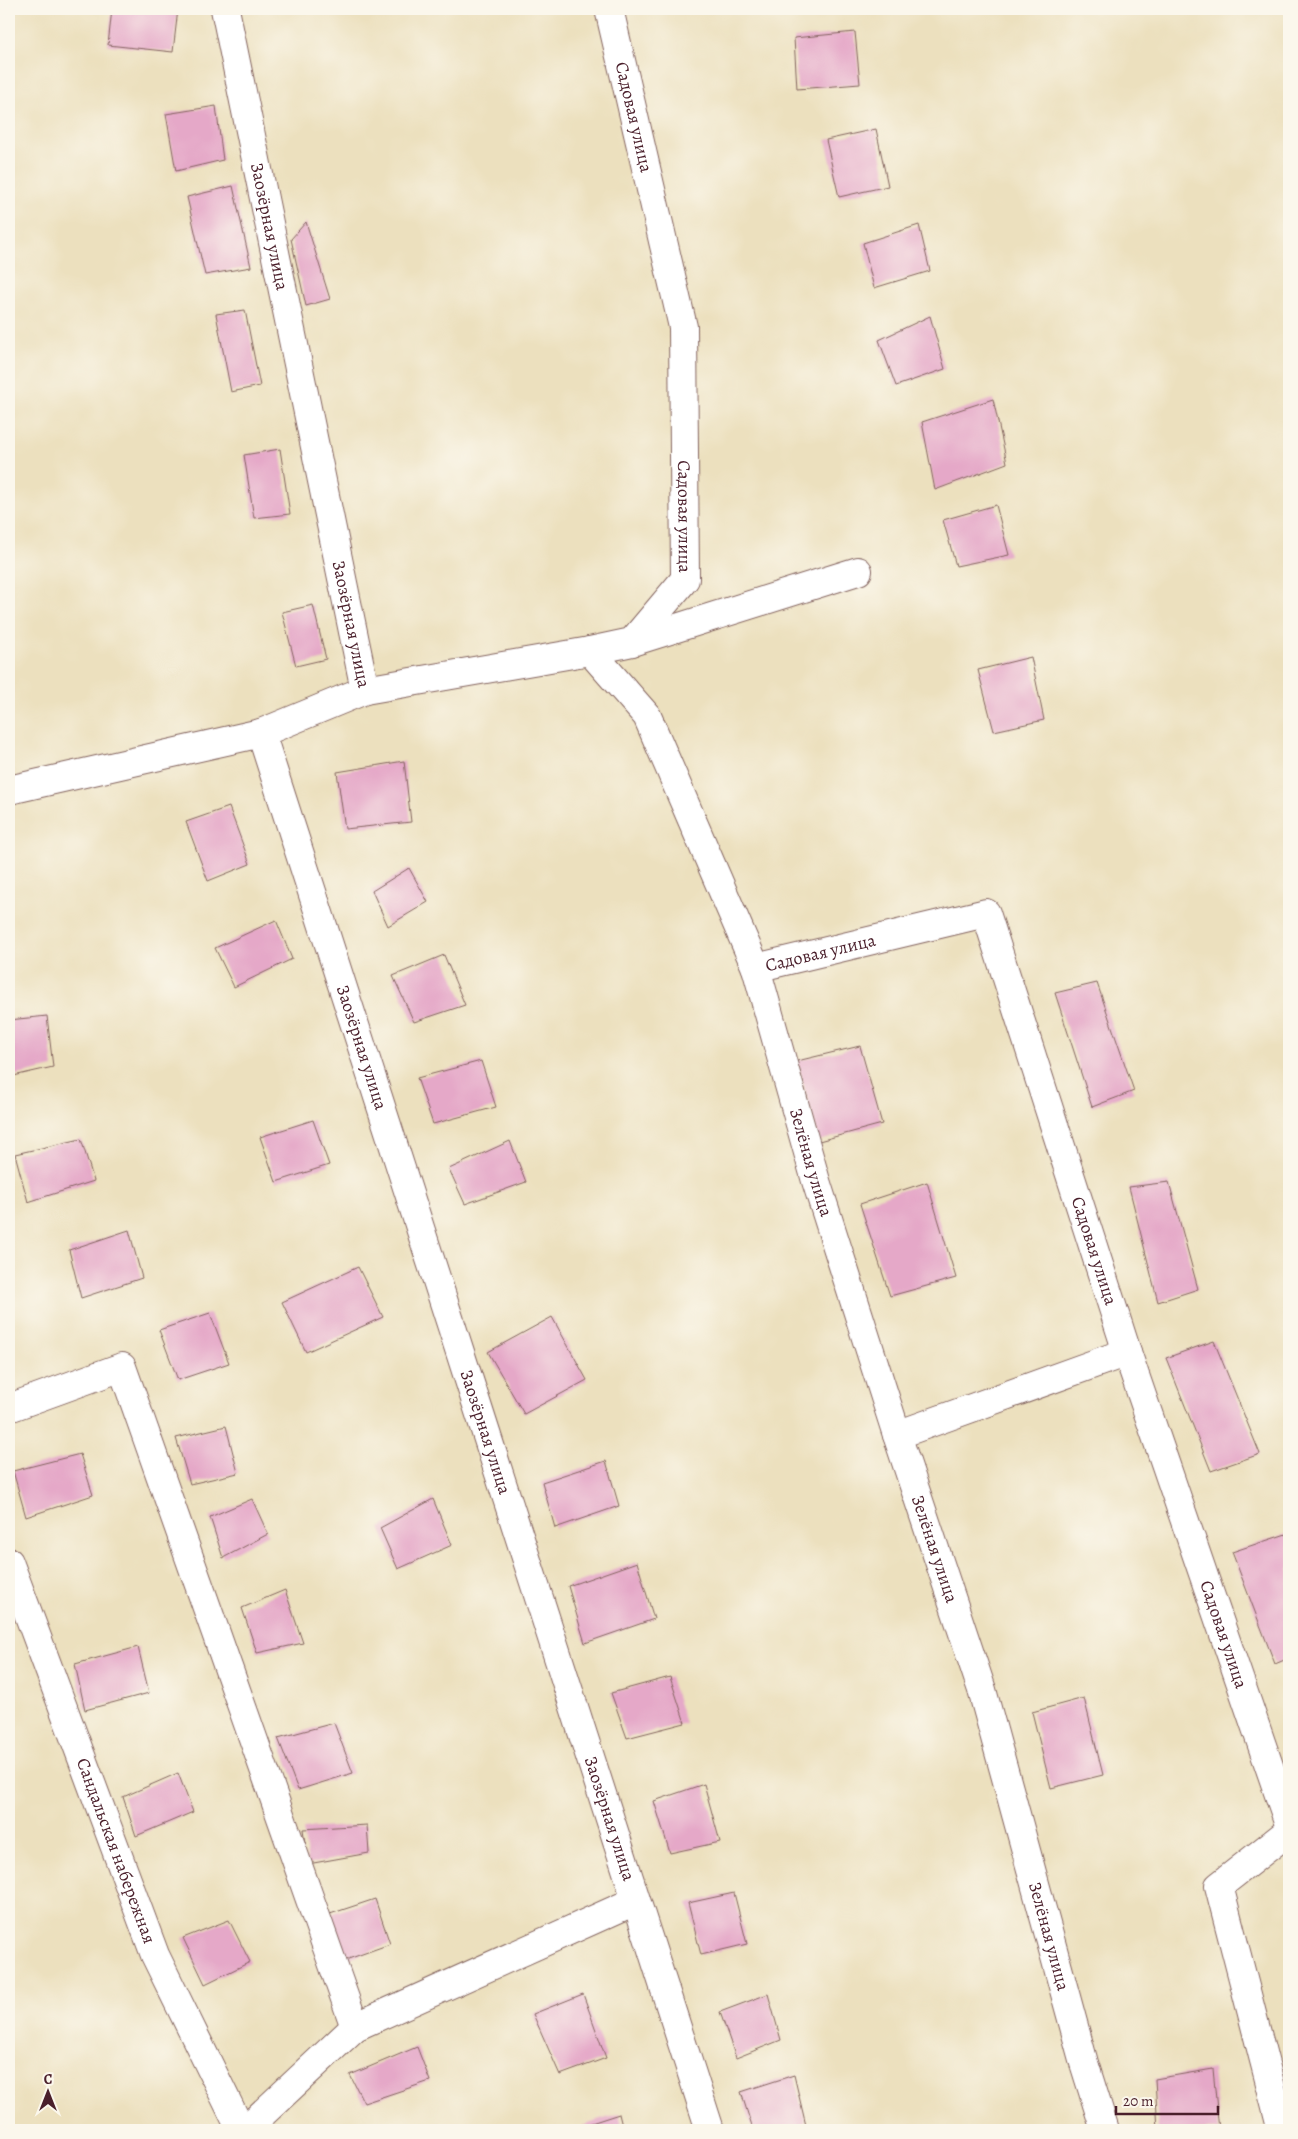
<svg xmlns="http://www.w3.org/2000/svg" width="1298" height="2139" viewBox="0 0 1298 2139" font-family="Alegreya,serif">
	<rect width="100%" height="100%" fill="#fbf7ec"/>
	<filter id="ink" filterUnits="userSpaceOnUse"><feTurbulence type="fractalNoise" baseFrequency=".02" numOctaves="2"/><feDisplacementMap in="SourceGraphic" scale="10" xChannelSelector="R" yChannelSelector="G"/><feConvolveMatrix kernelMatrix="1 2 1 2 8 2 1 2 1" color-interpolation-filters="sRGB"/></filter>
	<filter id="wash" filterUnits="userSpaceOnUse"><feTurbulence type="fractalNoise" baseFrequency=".0096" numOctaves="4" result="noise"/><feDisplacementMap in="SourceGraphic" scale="20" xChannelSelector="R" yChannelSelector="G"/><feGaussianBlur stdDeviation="1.12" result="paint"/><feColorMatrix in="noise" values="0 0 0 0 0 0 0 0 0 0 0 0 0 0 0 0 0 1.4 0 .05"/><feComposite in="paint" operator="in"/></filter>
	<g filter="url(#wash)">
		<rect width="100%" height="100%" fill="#ece0be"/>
		<g id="blocks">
			<g fill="#e5a8c8">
				<path d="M 112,9 L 178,9 L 173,52 L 108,45 Z"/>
				<path d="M 855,32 L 860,84 L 797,89 L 794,38 Z"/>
				<path d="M 216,106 L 223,160 L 176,171 L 166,114 Z"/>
				<path d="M 876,129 L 888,186 L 839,197 L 826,140 Z"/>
				<path d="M 233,186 L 251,267 L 205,275 L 187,197 Z"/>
				<path d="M 306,222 L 330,299 L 306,306 L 291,239 Z"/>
				<path d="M 919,225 L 930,271 L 874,288 L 863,243 Z"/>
				<path d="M 245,310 L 260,386 L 231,392 L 216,314 Z"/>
				<path d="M 930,316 L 945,369 L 896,386 L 879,340 Z"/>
				<path d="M 993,399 L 1007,463 L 935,490 L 922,422 Z"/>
				<path d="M 280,449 L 290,514 L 254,518 L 244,455 Z"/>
				<path d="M 996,505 L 1009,555 L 956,566 L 943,520 Z"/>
				<path d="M 313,605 L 326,659 L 296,666 L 282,612 Z"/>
				<path d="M 1031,657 L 1044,720 L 994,731 L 978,670 Z"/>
				<path d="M 9,677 L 13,692 L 9,693 Z"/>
				<path d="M 404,761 L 411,822 L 345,829 L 337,772 Z"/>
				<path d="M 229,807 L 250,864 L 208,881 L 186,822 Z"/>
				<path d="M 409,868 L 428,902 L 388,926 L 372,891 Z"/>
				<path d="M 276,920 L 292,959 L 234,987 L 215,948 Z"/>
				<path d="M 444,955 L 465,1005 L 414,1022 L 393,976 Z"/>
				<path d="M 1097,983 L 1134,1091 L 1092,1107 L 1055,993 Z"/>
				<path d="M 47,1016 L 53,1067 L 9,1077 L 9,1020 Z"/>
				<path d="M 860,1046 L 882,1124 L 819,1141 L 797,1061 Z"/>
				<path d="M 481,1061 L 496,1107 L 433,1124 L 417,1078 Z"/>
				<path d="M 313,1120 L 329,1165 L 276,1182 L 260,1137 Z"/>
				<path d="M 81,1139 L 94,1181 L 28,1202 L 15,1154 Z"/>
				<path d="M 510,1141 L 526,1182 L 465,1204 L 449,1169 Z"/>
				<path d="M 927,1182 L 956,1278 L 890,1296 L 860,1204 Z"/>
				<path d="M 1169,1182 L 1198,1289 L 1158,1302 L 1129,1187 Z"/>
				<path d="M 129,1230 L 142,1278 L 81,1298 L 69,1250 Z"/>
				<path d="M 358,1267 L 383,1317 L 306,1352 L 282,1302 Z"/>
				<path d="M 210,1313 L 229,1363 L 178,1380 L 159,1330 Z"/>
				<path d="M 552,1317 L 587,1380 L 524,1414 L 488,1352 Z"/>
				<path d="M 1214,1341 L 1260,1454 L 1211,1471 L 1166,1358 Z"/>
				<path d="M 226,1426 L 238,1473 L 190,1484 L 176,1438 Z"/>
				<path d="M 80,1454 L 93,1495 L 26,1517 L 13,1471 Z"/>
				<path d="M 606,1461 L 619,1506 L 555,1528 L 542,1482 Z"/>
				<path d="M 252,1499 L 268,1534 L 223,1558 L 210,1517 Z"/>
				<path d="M 433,1499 L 452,1545 L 398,1569 L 380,1528 Z"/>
				<path d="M 1286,1534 L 1289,1543 L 1289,1658 L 1275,1664 L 1232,1552 Z"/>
				<path d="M 637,1562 L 654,1619 L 585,1643 L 568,1586 Z"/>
				<path d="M 285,1590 L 303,1643 L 257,1653 L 242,1608 Z"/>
				<path d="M 138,1647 L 149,1693 L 85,1710 L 75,1664 Z"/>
				<path d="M 670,1677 L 685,1723 L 627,1738 L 611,1693 Z"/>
				<path d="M 1084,1698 L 1103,1775 L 1051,1788 L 1032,1712 Z"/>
				<path d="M 334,1723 L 353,1773 L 298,1790 L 278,1738 Z"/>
				<path d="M 178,1773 L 193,1812 L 136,1836 L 123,1797 Z"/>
				<path d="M 704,1784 L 720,1842 L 670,1853 L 654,1801 Z"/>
				<path d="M 367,1825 L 369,1853 L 308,1864 L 303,1829 Z"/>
				<path d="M 734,1893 L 747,1944 L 701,1955 L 688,1903 Z"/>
				<path d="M 375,1899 L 390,1944 L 340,1962 L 324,1916 Z"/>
				<path d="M 229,1920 L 250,1962 L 205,1984 L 183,1938 Z"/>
				<path d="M 583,1994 L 606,2058 L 560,2075 L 533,2014 Z"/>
				<path d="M 768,1994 L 781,2040 L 736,2058 L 720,2012 Z"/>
				<path d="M 417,2047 L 430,2081 L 364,2103 L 350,2075 Z"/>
				<path d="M 1213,2069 L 1219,2130 L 1158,2130 L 1155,2079 Z"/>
				<path d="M 794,2075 L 807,2130 L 753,2130 L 741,2092 Z"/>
				<path d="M 619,2114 L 623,2130 L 580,2130 L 579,2127 Z"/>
			</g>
		</g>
	</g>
	<g filter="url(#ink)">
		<use href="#blocks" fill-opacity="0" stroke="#83635e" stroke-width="1"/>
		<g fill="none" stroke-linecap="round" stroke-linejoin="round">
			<defs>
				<g id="street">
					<path id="s1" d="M 225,9 L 365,690 L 261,733 L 710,2130"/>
					<path id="s2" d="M 609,9 L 683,327 L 685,579 L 632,642 L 590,651 L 647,716 L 756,968 L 986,913 L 1127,1352 L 1289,1824"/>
					<path d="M 632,642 L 858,571"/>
					<path d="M 365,690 L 590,651"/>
					<path d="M 9,790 L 261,733"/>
					<path id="s3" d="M 756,968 L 816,1181 L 897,1435 L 982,1690 L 1084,2063 L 1105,2130"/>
					<path d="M 9,1408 L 122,1367 L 355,2027"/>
					<path d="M 897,1435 L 1127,1352"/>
					<path id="s4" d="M 9,1562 L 155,1955 L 241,2130"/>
					<path d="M 245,2130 L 355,2027 L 635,1901"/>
					<path d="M 1282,2130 L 1219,1886 L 1289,1831"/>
				</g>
			</defs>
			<use href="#street" stroke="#83635e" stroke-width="30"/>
			<use href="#street" stroke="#fff" stroke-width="28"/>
		</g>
	</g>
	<g text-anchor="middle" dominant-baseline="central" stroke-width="4" stroke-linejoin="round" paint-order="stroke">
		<g font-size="18" fill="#4a1f2b" stroke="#fbf7ec">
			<text stroke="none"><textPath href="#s2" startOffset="111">Садовая улица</textPath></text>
			<text stroke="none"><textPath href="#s1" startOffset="222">Заозёрная улица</textPath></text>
			<text stroke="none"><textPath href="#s2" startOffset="516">Садовая улица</textPath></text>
			<text stroke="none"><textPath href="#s1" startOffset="628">Заозёрная улица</textPath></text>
			<text stroke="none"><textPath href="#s2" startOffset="1131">Садовая улица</textPath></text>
			<text stroke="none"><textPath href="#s1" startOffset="1138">Заозёрная улица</textPath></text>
			<text stroke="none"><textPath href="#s3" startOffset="202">Зелёная улица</textPath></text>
			<text stroke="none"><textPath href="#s2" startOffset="1656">Садовая улица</textPath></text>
			<text stroke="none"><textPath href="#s1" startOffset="1542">Заозёрная улица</textPath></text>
			<text stroke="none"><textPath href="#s3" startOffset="608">Зелёная улица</textPath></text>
			<text stroke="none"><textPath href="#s2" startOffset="2061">Садовая улица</textPath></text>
			<text stroke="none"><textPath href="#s1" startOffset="1948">Заозёрная улица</textPath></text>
			<text stroke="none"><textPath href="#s4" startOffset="308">Сандальская набережная</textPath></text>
			<text stroke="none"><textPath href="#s3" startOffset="1012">Зелёная улица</textPath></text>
		</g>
	</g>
	<rect width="1298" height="2139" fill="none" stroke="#fbf7ec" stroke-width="30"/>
	<g transform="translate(48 2092)" stroke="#fbf7ec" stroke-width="4" paint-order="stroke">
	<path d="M0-4L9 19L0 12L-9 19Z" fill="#4a1f2b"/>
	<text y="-8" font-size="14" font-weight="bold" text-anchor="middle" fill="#4a1f2b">С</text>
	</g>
	<path d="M1116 2106v8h102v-8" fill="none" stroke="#4a1f2b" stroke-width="2.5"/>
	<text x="1123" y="2106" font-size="15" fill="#4a1f2b" stroke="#fbf7ec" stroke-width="4" paint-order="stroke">20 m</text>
</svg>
